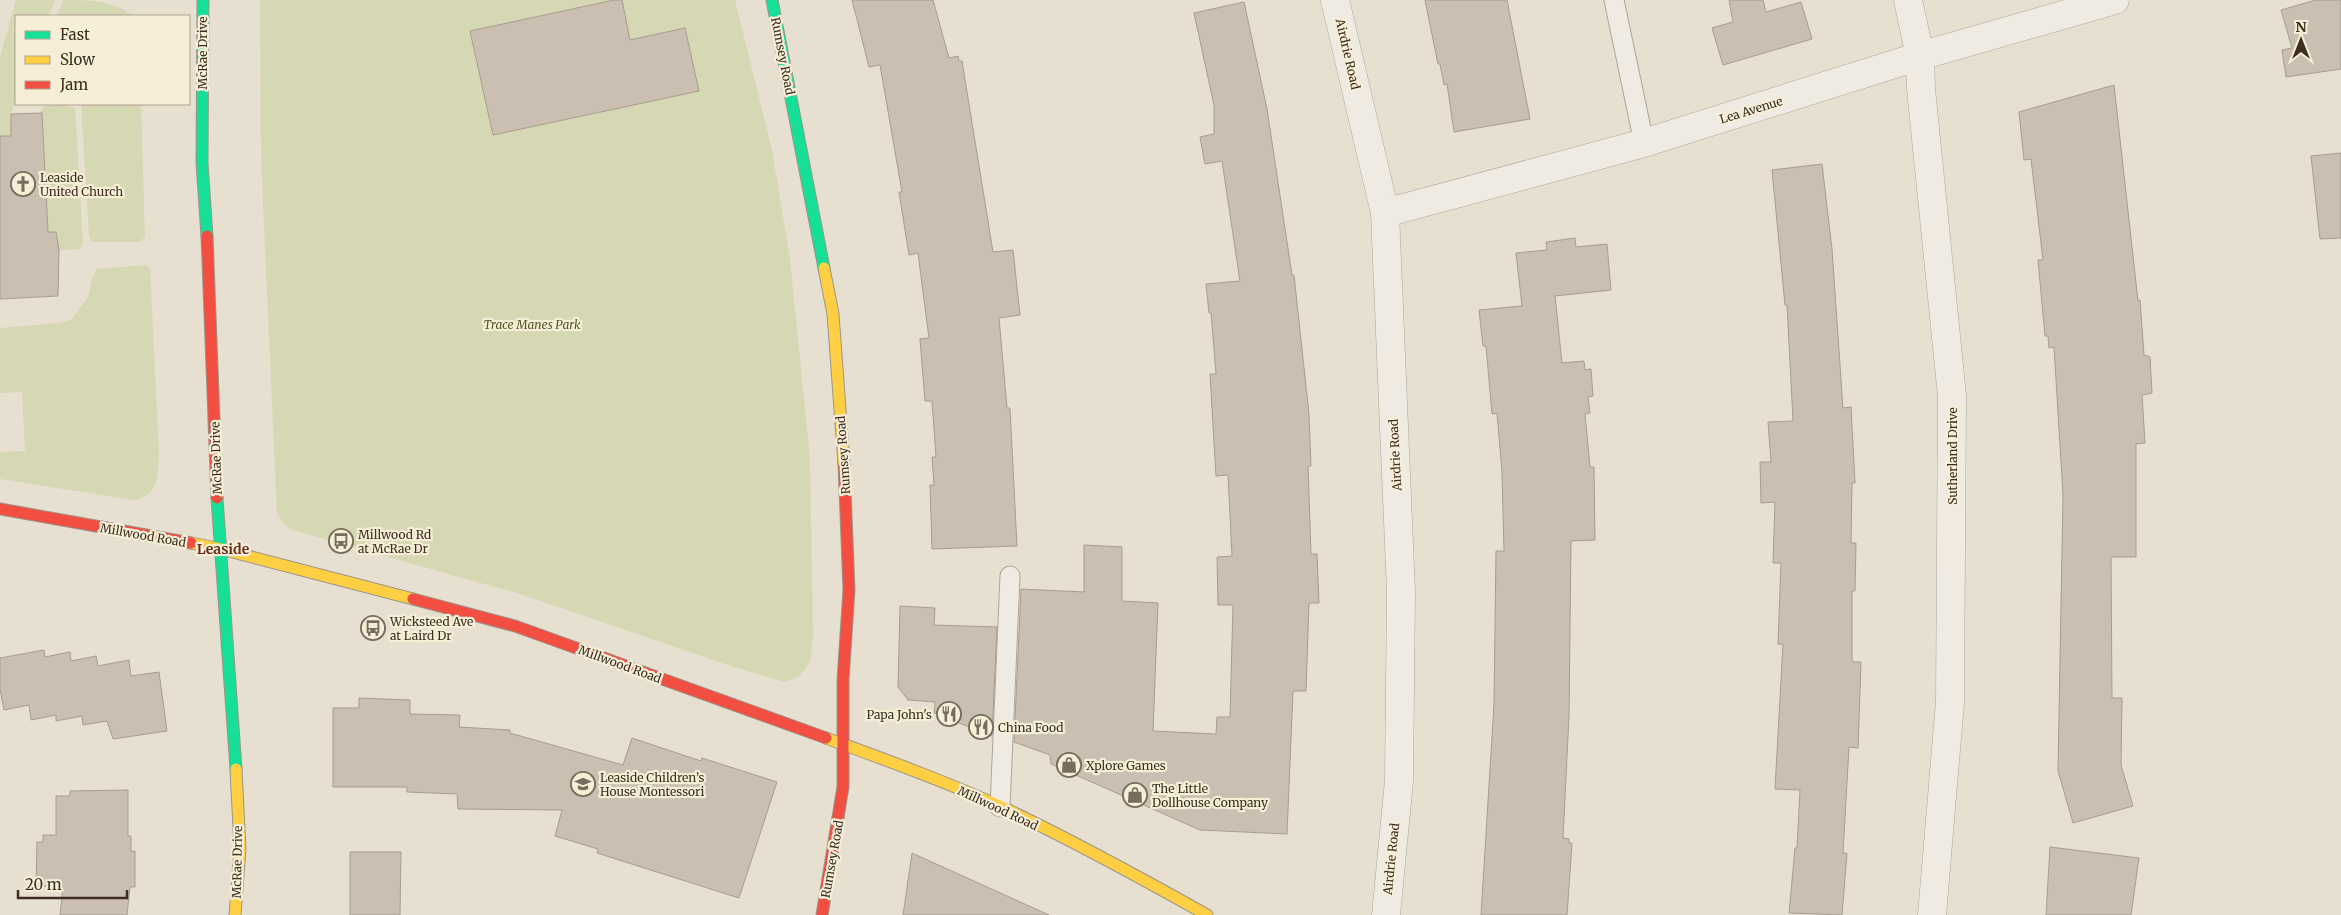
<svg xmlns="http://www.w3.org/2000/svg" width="2341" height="915" viewBox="0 0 2341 915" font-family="Merriweather,serif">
	<rect width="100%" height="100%" fill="#e7e0d1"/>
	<g fill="#d6d7b3">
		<path d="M 16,0 L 55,0 L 49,16 L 16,16 L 16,99 L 11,114 L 11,136 L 0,136 L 0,57 Z"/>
		<path d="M 63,0 C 87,0 113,0 133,16 L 57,16 Z"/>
		<path d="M 260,0 L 735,0 L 772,150 L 790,259 L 810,458 L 813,636 L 810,662 L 799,677 L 784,682 L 728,665 L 520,594 L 292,530 L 284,524 L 277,513 L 261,161 Z"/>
		<path d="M 66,104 L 75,109 L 83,242 L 80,249 L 59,250 L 56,232 L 48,232 L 41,110 L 45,106 Z"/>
		<path d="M 81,104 L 141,104 L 145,237 L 139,242 L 92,242 L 89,236 Z"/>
		<path d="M 144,265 L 150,267 L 159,455 C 158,475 158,497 133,500 L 0,479 L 0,452 L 25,451 L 22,392 L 0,393 L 0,328 L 59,323 L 71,320 L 88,297 L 92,278 L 97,269 Z"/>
	</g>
	<g fill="#cbbfb2" stroke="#a89c90">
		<path d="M 614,0 L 622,0 L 630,40 L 685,28 L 699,91 L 493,135 L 470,31 Z"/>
		<path d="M 852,0 L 933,0 L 949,58 L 958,56 L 959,61 L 962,61 L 993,252 L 1013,250 L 1020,315 L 999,318 L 1007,408 L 1010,408 L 1017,546 L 932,549 L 930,485 L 934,485 L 932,457 L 936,457 L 932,401 L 925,401 L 920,339 L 929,338 L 918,253 L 909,255 L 899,192 L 902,192 L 880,65 L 869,67 Z"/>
		<path d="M 1425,0 L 1507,0 L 1530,119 L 1454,132 L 1447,84 L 1444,85 L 1440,64 L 1438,64 Z"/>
		<path d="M 1729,0 L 1763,0 L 1766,12 L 1801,2 L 1812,39 L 1723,65 L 1712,28 L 1733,22 Z"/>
		<path d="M 2316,0 L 2341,0 L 2341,69 L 2286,77 L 2282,50 L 2292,48 L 2281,10 Z"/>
		<path d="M 1244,2 L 1267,109 L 1292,275 L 1294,275 L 1309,414 L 1311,466 L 1308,466 L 1311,554 L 1317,554 L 1319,603 L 1309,603 L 1306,691 L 1293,691 L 1287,834 L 1200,830 L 1051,764 L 1050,755 L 1014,742 L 1021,589 L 1084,592 L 1084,545 L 1122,547 L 1122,601 L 1158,603 L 1153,731 L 1216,734 L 1217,717 L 1230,717 L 1233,605 L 1218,605 L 1217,557 L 1232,556 L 1228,475 L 1216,476 L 1210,374 L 1216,374 L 1211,313 L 1209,313 L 1206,284 L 1240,281 L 1222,161 L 1205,164 L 1200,137 L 1214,134 L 1214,105 L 1194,13 Z"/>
		<path d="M 2114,85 L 2138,301 L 2140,300 L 2144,355 L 2150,357 L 2152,393 L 2142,395 L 2145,443 L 2136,444 L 2136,557 L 2111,557 L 2112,698 L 2122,698 L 2121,765 L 2133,806 L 2073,823 L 2058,771 L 2063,495 L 2054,347 L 2049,348 L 2048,336 L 2045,336 L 2038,260 L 2043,260 L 2031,159 L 2024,160 L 2019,112 Z"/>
		<path d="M 42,113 L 48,232 L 56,232 L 59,250 L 58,296 L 0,299 L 0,136 L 11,136 L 11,114 Z"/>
		<path d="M 2341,153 L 2341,238 L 2320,239 L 2311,156 Z"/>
		<path d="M 1822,164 L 1832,249 L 1843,408 L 1851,407 L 1855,483 L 1852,483 L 1851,543 L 1856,543 L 1855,591 L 1852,591 L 1852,659 L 1853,662 L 1861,662 L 1858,748 L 1849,747 L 1843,853 L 1847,853 L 1842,915 L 1789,913 L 1795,848 L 1797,848 L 1800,790 L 1775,789 L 1783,644 L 1778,644 L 1781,563 L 1773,563 L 1775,502 L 1761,503 L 1760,462 L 1771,462 L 1768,422 L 1793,421 L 1787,305 L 1785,305 L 1772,170 Z"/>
		<path d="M 1575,238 L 1576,247 L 1607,244 L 1611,290 L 1555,296 L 1562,363 L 1584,361 L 1585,370 L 1591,369 L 1593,396 L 1588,397 L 1590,413 L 1585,414 L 1590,467 L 1594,467 L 1595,540 L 1571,541 L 1569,716 L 1563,838 L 1569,839 L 1569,843 L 1572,843 L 1567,915 L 1481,915 L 1494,704 L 1496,551 L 1504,551 L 1502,472 L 1497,413 L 1492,414 L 1486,346 L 1483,346 L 1479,310 L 1522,306 L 1516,253 L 1547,250 L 1546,242 Z"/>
		<path d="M 900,606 L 935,608 L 934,625 L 997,627 L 992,736 L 934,713 L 935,702 L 908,700 L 898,687 Z"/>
		<path d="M 44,650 L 45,657 L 70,652 L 71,661 L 96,656 L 98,666 L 129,660 L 131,676 L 159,672 L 167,731 L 113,739 L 107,721 L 83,725 L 82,716 L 56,721 L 56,715 L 31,720 L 29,705 L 4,710 L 0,689 L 0,658 Z"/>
		<path d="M 359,698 L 410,700 L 410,714 L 460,715 L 459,727 L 510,730 L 510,733 L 623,765 L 632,738 L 701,761 L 702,758 L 777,782 L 739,898 L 597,853 L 598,849 L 555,836 L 562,810 L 458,809 L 457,794 L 407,792 L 407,787 L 333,787 L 333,708 L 359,708 Z"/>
		<path d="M 128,790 L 128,836 L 131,836 L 131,851 L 135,851 L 135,887 L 130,887 L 127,915 L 60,915 L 63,887 L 36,886 L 37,842 L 43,842 L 43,835 L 56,835 L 56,796 L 70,796 L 70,791 Z"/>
		<path d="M 2050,847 L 2139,858 L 2131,915 L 2046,915 Z"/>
		<path d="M 350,852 L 401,852 L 400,915 L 350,915 Z"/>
		<path d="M 912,853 L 1049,915 L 903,915 Z"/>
	</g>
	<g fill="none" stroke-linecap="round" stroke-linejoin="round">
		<defs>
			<g id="lane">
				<path d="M 1614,0 L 1644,143"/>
				<path d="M 1000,807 L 1010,576"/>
			</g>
			<g id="street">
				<path d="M 1335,0 L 1385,213 L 1401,592 L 1399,781 L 1386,915"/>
				<path d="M 1908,0 L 1920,56 L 1921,89 L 1952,396 L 1950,702 L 1932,915"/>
				<path d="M 1385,213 L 1644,143 L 1920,56 L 2115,0"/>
			</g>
			<g id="fast">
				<path d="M 203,0 L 202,163 L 207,236"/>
				<path d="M 772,0 L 824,268"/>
				<path d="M 217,498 L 236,769"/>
			</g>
			<g id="slow">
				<path d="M 824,268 L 833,314 L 844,464"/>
				<path d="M 191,543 L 221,549 L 413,599"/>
				<path d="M 826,738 C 886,760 947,782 1006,809 C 1074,841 1141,878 1207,915"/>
				<path d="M 235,915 L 240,849 L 236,769"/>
			</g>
			<g id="jam">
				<path d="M 207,236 L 217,498"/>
				<path d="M 0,509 L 191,543"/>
				<path d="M 413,599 L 515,626 L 826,738"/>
				<path d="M 822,915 L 843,787 L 843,680 L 849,590 L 844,464"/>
			</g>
		</defs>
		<use href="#lane" stroke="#ada599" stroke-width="21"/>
		<use href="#street" stroke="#ada599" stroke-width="29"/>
		<use href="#fast" stroke="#9c958a" stroke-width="13"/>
		<use href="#slow" stroke="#9c958a" stroke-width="13"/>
		<use href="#jam" stroke="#9c958a" stroke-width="13"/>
		<use href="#lane" stroke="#efebe3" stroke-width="19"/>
		<use href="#street" stroke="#efebe3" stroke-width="28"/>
		<use href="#fast" stroke="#16e098" stroke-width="11"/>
		<use href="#slow" stroke="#ffcf43" stroke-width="11"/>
		<use href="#jam" stroke="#f24e42" stroke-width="11"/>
	</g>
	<defs>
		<symbol id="church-ring" viewBox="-11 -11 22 22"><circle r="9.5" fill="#f7eed8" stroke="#786c5e" stroke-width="1.5"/><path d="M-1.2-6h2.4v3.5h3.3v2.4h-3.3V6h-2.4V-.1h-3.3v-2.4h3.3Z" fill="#786c5e"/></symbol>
		<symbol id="bus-ring" viewBox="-11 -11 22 22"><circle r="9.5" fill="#f7eed8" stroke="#786c5e" stroke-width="1.5"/><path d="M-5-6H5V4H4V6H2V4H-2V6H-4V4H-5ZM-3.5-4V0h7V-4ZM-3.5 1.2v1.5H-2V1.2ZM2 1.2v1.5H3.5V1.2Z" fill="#786c5e"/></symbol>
		<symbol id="restaurant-ring" viewBox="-11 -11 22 22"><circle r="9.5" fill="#f7eed8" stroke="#786c5e" stroke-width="1.5"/><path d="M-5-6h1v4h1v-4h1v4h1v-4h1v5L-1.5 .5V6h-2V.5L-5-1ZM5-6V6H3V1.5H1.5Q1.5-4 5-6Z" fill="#786c5e"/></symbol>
		<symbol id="shop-ring" viewBox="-11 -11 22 22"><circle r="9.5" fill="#f7eed8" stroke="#786c5e" stroke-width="1.5"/><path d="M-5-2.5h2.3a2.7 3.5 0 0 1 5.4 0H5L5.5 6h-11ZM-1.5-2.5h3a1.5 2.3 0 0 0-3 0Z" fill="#786c5e"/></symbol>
		<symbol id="school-ring" viewBox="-11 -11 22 22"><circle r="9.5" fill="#f7eed8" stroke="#786c5e" stroke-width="1.5"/><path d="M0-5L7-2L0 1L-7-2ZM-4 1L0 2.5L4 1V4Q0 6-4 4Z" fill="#786c5e"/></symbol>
	</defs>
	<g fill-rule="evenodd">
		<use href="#church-ring" x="9" y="170" width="28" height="28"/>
		<use href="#bus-ring" x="327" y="527" width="28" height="28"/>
		<use href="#bus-ring" x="359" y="614" width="28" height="28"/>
		<use href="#restaurant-ring" x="935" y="700" width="28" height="28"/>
		<use href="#restaurant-ring" x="967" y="713" width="28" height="28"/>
		<use href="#shop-ring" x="1055" y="751" width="28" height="28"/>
		<use href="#school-ring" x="569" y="770" width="28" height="28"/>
		<use href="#shop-ring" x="1121" y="781" width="28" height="28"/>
	</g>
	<g text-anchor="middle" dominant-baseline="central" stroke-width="4.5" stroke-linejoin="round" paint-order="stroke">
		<g font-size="12" fill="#3d2e20" stroke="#f7eed8">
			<text transform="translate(202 53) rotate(-90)">McRae Drive</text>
			<text transform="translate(1348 54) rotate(77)">Airdrie Road</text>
			<text transform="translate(783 56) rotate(79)">Rumsey Road</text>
			<text transform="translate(1751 110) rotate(-17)">Lea Avenue</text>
			<text transform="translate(843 455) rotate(-94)">Rumsey Road</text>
			<text transform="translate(1395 455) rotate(-93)">Airdrie Road</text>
			<text transform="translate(1952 456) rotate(-90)">Sutherland Drive</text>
			<text transform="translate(216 458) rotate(-92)">McRae Drive</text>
			<text transform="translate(143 535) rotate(10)">Millwood Road</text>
			<text transform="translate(620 664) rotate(20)">Millwood Road</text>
			<text transform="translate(998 808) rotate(25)">Millwood Road</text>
			<text transform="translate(832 859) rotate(-80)">Rumsey Road</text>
			<text transform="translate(1391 859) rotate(-84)">Airdrie Road</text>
			<text transform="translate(237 862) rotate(-89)">McRae Drive</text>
		</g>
		<g font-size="12" fill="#3d2e20" stroke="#f7eed8" text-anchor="start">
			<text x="40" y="177">Leaside<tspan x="40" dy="14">United Church</tspan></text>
			<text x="358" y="534">Millwood Rd<tspan x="358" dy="14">at McRae Dr</tspan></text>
			<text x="390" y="621">Wicksteed Ave<tspan x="390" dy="14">at Laird Dr</tspan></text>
			<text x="932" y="714" text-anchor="end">Papa John's</text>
			<text x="998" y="727">China Food</text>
			<text x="1086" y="765">Xplore Games</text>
			<text x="600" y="777">Leaside Children’s<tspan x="600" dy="14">House Montessori</tspan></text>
			<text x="1152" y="788">The Little<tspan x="1152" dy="14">Dollhouse Company</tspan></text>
		</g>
		<g font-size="12" font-style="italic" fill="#4d5a26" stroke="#f7eed8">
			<text x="532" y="324">Trace Manes Park</text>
		</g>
		<g font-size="14" font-weight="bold" fill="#6b2e1e" stroke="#f7eed8">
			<text x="223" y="549">Leaside</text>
		</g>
	</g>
	<rect x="15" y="15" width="175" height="90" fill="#f7eed8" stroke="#ada18e"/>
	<rect x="25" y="31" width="25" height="8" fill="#16e098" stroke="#ada18e"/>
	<text x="60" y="40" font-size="15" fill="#3d2e20">Fast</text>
	<rect x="25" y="56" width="25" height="8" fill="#ffcf43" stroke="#ada18e"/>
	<text x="60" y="65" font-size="15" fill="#3d2e20">Slow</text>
	<rect x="25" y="81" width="25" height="8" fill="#f24e42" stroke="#ada18e"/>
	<text x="60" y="90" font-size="15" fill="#3d2e20">Jam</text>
	<g transform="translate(2301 40)" stroke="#f7eed8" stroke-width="4" paint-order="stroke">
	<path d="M0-4L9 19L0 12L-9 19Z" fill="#3d2e20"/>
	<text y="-8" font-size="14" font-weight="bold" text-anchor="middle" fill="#3d2e20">N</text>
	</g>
	<path d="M18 890v8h109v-8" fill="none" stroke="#3d2e20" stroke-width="2.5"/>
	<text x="25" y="890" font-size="15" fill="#3d2e20" stroke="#f7eed8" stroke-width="4" paint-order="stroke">20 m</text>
</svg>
